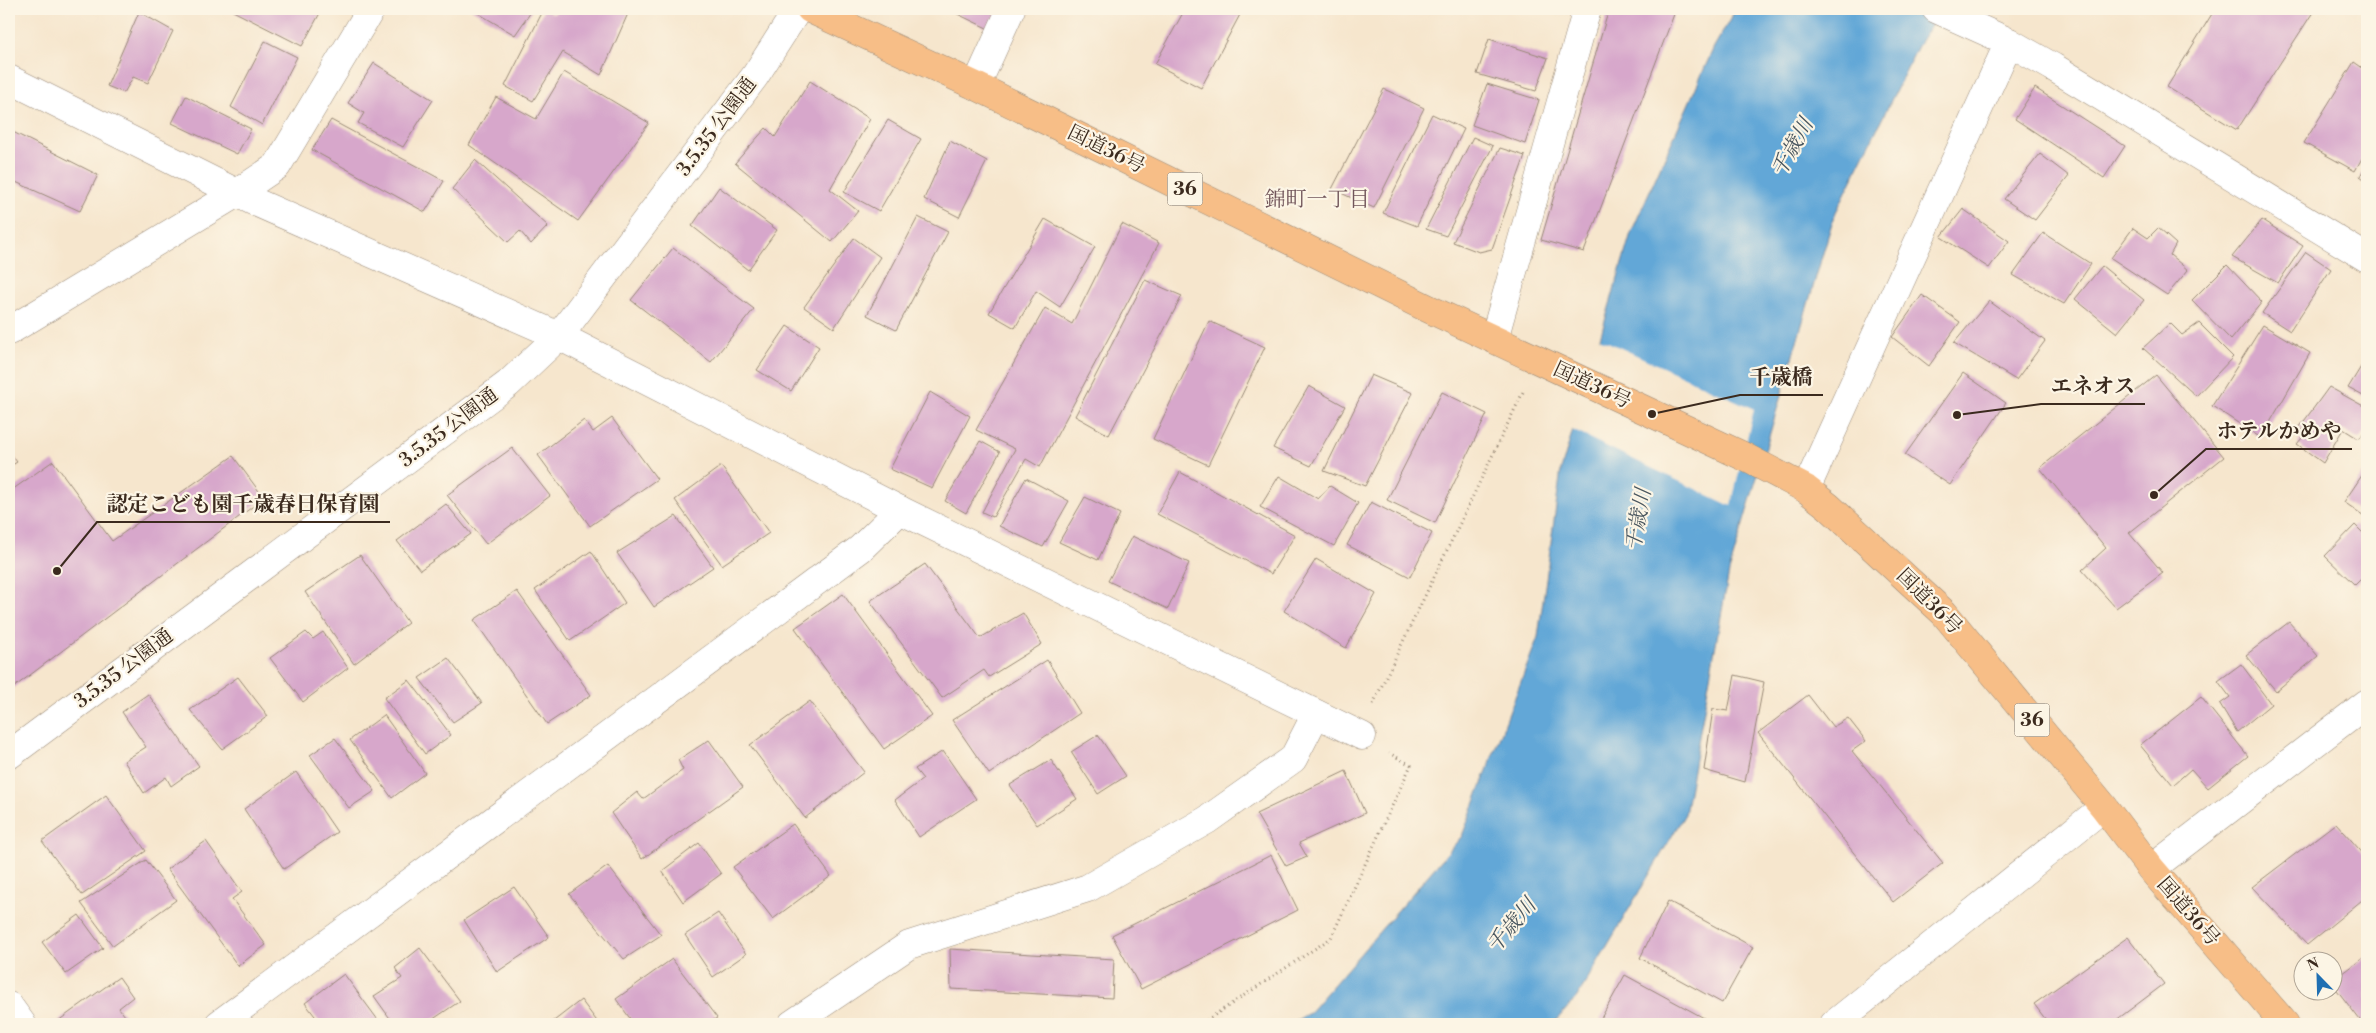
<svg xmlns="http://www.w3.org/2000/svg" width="2376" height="1033" viewBox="0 0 2376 1033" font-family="'Libre Bodoni','Noto Serif JP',serif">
	<rect width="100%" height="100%" fill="#fcf5e5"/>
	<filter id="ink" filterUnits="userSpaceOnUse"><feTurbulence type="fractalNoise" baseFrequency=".02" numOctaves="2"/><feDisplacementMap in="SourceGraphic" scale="10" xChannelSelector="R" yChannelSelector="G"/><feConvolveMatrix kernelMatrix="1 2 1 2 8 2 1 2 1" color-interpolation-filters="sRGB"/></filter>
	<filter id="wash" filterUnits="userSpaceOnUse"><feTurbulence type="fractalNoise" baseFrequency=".0096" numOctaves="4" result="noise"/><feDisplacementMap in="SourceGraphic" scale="20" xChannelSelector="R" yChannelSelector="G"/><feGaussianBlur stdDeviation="1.12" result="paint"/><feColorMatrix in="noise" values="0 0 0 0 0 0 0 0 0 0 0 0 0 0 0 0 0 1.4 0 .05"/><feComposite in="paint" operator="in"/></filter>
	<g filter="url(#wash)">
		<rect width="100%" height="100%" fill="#f6e6cd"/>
		<path fill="#62a7d7" stroke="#4e687a" d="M 1736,9 L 1941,9 L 1919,44 L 1834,216 L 1729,572 L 1685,814 L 1577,997 L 1553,1024 L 1290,1024 L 1309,1013 L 1462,836 L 1538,637 L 1561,470 L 1631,233 L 1714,47 Z"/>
		<path fill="#f6e6cd" d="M 1597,337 L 1754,409 L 1731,506 L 1570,429 Z"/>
		<g id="blocks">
			<g fill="#d7a7cb">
				<path d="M 229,9 L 312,9 L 320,13 L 302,46 Z"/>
				<path d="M 471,9 L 533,9 L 515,35 Z"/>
				<path d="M 544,9 L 554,14 L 558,9 L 630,9 L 601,75 L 563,52 L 533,101 L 505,86 Z"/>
				<path d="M 947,9 L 999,9 L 989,29 Z"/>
				<path d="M 1185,9 L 1243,9 L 1201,88 L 1155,64 Z"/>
				<path d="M 1609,9 L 1676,9 L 1584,252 L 1541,240 Z"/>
				<path d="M 2215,9 L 2315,9 L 2237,130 L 2167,87 Z"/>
				<path d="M 139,12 L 173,31 L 148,83 L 133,77 L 124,93 L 107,86 Z"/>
				<path d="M 1489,39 L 1548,58 L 1536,91 L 1477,74 Z"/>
				<path d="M 265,41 L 297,57 L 262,125 L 231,107 Z"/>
				<path d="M 2354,62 L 2367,71 L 2367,149 L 2355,171 L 2304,143 Z"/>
				<path d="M 374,63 L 433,100 L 403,147 L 358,123 L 364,113 L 348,103 Z"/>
				<path d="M 564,72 L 649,123 L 578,221 L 469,145 L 496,97 L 536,119 Z"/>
				<path d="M 810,81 L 870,119 L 830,189 L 858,211 L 832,242 L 735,163 L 766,128 L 775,137 Z"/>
				<path d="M 1487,84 L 1539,100 L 1525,144 L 1472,125 Z"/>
				<path d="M 2035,88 L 2125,146 L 2104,178 L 2015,119 Z"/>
				<path d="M 1384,89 L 1424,108 L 1374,208 L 1332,189 Z"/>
				<path d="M 186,96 L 251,129 L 237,154 L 172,123 Z"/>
				<path d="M 1432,114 L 1464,129 L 1417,226 L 1383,213 Z"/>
				<path d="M 331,120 L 444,181 L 425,212 L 312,150 Z"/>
				<path d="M 888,120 L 921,139 L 879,211 L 844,192 Z"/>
				<path d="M 9,130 L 98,175 L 80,211 L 9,179 Z"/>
				<path d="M 1473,137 L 1493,146 L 1446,236 L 1426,229 Z"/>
				<path d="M 950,141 L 987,161 L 959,217 L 924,199 Z"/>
				<path d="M 1500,148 L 1525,156 L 1492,249 L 1479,252 L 1453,242 Z"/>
				<path d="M 2040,154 L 2069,176 L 2035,220 L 2004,199 Z"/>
				<path d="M 475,160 L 548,226 L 531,244 L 520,231 L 508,242 L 452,189 Z"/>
				<path d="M 2367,164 L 2367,181 L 2360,176 Z"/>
				<path d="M 719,187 L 777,230 L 748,270 L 692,226 Z"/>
				<path d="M 1963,209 L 2009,241 L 1989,268 L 1941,237 Z"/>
				<path d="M 918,217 L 948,232 L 896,330 L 867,315 Z"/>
				<path d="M 1045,219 L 1095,247 L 1060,307 L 1036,291 L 1015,328 L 989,313 Z"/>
				<path d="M 2262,220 L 2303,246 L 2278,283 L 2232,257 Z"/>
				<path d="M 1122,224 L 1159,243 L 1040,467 L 1026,459 L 993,517 L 982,512 L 1015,449 L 976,430 L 1045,308 L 1072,324 Z"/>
				<path d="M 2133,228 L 2148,238 L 2158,228 L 2176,244 L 2170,255 L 2188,270 L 2167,295 L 2111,258 Z"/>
				<path d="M 2043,233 L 2091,264 L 2064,304 L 2013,275 Z"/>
				<path d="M 854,238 L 880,257 L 834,328 L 804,307 Z"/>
				<path d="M 673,248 L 754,309 L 711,362 L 631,300 Z"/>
				<path d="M 2306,252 L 2331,269 L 2290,331 L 2262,313 Z"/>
				<path d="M 2227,265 L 2262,302 L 2231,340 L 2192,300 Z"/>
				<path d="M 2102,266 L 2144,300 L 2117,333 L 2075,299 Z"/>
				<path d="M 1145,280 L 1182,296 L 1109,435 L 1075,416 Z"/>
				<path d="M 1922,295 L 1960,322 L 1929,366 L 1892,337 Z"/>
				<path d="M 1989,301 L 2045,341 L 2016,380 L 1954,343 Z"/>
				<path d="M 1209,321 L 1265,347 L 1208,465 L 1153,439 Z"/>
				<path d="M 2170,323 L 2182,335 L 2199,323 L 2233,357 L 2196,396 L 2143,348 Z"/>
				<path d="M 2263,325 L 2310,353 L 2261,438 L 2212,406 Z"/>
				<path d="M 787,326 L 819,347 L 791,391 L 757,370 Z"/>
				<path d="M 2367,357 L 2367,398 L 2348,388 Z"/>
				<path d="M 1963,373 L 2006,403 L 1950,485 L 1905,455 Z"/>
				<path d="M 1371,375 L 1413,393 L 1365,486 L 1324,471 Z"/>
				<path d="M 2156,375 L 2224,457 L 2129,533 L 2163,573 L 2116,608 L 2082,570 L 2106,548 L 2040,468 Z"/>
				<path d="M 1309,386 L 1345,406 L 1311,466 L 1273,448 Z"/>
				<path d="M 2329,387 L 2367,408 L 2367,428 L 2359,439 L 2343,429 L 2323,463 L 2297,444 L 2307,432 L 2299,428 Z"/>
				<path d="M 930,392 L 970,416 L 932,488 L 890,469 Z"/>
				<path d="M 1442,392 L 1487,414 L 1435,523 L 1387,500 Z"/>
				<path d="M 612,418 L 657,479 L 590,526 L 538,455 L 584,420 L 593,432 Z"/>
				<path d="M 980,441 L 1000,452 L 966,513 L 945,501 Z"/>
				<path d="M 512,448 L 550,496 L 486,544 L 447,495 Z"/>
				<path d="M 9,451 L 17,462 L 9,467 Z"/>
				<path d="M 233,456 L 264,498 L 9,691 L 9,492 L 53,461 L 112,541 Z"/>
				<path d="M 721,466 L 769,533 L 722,565 L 675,500 Z"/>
				<path d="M 2367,468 L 2367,518 L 2344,502 Z"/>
				<path d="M 1180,472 L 1295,535 L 1271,574 L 1157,514 Z"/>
				<path d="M 1279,476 L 1318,499 L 1330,486 L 1358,503 L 1334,546 L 1260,507 Z"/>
				<path d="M 1026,478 L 1069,501 L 1043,547 L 999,526 Z"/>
				<path d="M 1085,497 L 1120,514 L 1098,560 L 1059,542 Z"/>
				<path d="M 1371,502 L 1432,533 L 1410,577 L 1347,545 Z"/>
				<path d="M 446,504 L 471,534 L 420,570 L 397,541 Z"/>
				<path d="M 676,516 L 713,567 L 654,607 L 617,553 Z"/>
				<path d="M 2355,525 L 2367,537 L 2367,573 L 2355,585 L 2325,556 Z"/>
				<path d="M 1132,536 L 1189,563 L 1168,609 L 1108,581 Z"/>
				<path d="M 591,551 L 625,603 L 570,641 L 535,590 Z"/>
				<path d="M 360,555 L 408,623 L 354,664 L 305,592 Z"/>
				<path d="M 1316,559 L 1376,594 L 1346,648 L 1284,611 Z"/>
				<path d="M 925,564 L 980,638 L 1023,613 L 1042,644 L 989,677 L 984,670 L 942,698 L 870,601 Z"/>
				<path d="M 517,591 L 591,695 L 547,724 L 474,620 Z"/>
				<path d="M 843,594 L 932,716 L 884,749 L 795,628 Z"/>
				<path d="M 2289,622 L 2318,656 L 2276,691 L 2246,655 Z"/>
				<path d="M 306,632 L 313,639 L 323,632 L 348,668 L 303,702 L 270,658 Z"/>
				<path d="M 448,658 L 482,703 L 453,722 L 419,678 Z"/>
				<path d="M 1047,660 L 1080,713 L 989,774 L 952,720 Z"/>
				<path d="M 2241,664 L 2271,704 L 2237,732 L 2220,704 L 2230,697 L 2218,681 Z"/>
				<path d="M 1735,675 L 1764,682 L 1745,782 L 1704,770 L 1713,709 L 1728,711 Z"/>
				<path d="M 238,677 L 268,716 L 222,749 L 190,710 Z"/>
				<path d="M 409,680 L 451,735 L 425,754 L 384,698 Z"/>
				<path d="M 148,694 L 199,766 L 171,786 L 166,777 L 144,793 L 124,761 L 146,747 L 122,712 Z"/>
				<path d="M 1808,695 L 1833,727 L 1848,718 L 1866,741 L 1852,751 L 1943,863 L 1893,902 L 1758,733 Z"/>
				<path d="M 2201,697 L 2248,756 L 2208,788 L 2191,769 L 2173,785 L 2140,745 Z"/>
				<path d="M 810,701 L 864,772 L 805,818 L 750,745 Z"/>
				<path d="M 384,715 L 425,773 L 392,798 L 350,740 Z"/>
				<path d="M 1098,735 L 1126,776 L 1098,794 L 1071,752 Z"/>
				<path d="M 335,738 L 375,791 L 349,808 L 310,755 Z"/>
				<path d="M 709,740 L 743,787 L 642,859 L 611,813 L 637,792 L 643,799 L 683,770 L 678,760 Z"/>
				<path d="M 943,751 L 976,799 L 919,837 L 895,800 L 923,779 L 915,769 Z"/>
				<path d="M 1051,760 L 1077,799 L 1037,825 L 1010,785 Z"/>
				<path d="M 1346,771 L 1365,813 L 1299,843 L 1307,857 L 1286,866 L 1256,814 Z"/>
				<path d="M 296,772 L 337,832 L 284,869 L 244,809 Z"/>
				<path d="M 106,795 L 146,851 L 82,895 L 42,841 Z"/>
				<path d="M 2336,823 L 2367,858 L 2367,896 L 2307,945 L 2252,887 Z"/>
				<path d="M 793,824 L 831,876 L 773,919 L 733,867 Z"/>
				<path d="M 206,841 L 242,892 L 232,899 L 266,945 L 238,966 L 167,869 Z"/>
				<path d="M 699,843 L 721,874 L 683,902 L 662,871 Z"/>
				<path d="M 1271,855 L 1298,910 L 1141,989 L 1112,935 Z"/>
				<path d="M 146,860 L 176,900 L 113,946 L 81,903 Z"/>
				<path d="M 608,866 L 661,935 L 624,959 L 569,894 Z"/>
				<path d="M 514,887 L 549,937 L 497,972 L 464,920 Z"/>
				<path d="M 1668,901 L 1753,947 L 1722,1003 L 1640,958 Z"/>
				<path d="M 718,913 L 746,954 L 713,977 L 685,935 Z"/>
				<path d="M 79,915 L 103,948 L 66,974 L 42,942 Z"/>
				<path d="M 2128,937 L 2164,984 L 2111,1024 L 2049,1024 L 2034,1004 Z"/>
				<path d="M 420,948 L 460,1001 L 426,1024 L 394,1024 L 374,996 L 402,978 L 395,968 Z"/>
				<path d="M 950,949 L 1114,959 L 1112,998 L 951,989 Z"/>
				<path d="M 2367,955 L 2367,1023 L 2363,1024 L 2334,986 L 2334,980 Z"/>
				<path d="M 672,959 L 717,1018 L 707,1024 L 634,1024 L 616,999 Z"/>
				<path d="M 344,974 L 381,1024 L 321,1024 L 305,1003 Z"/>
				<path d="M 1625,975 L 1704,1018 L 1701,1024 L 1608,1024 L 1600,1020 Z"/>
				<path d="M 119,977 L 133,997 L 119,1008 L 131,1024 L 60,1024 L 58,1021 Z"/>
				<path d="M 581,1000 L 599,1024 L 550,1024 Z"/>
			</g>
		</g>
	</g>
	<g filter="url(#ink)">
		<use href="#blocks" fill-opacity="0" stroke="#988876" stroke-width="1"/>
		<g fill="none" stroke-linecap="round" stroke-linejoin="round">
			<defs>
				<g id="minor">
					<path d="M 1936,9 L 2009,42 L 2053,67 L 2367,258"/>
					<path d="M 976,86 L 1011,9"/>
					<path d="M 9,331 L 237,193 L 277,166 L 371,9"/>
					<path d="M 1494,339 L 1587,9"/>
					<path d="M 1806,489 L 2009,42"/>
					<path d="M 2151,869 L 2367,703"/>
					<path d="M 9,1006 L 22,1024"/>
					<path d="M 219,1024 L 860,549 L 900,510"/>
					<path d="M 792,1024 L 909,945 L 1088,888 L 1207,820 L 1293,759 L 1316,714"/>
					<path d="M 1834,1024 L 2104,807"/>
				</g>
				<g id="tertiary">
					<path d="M 9,79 L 253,201 L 559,336 L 900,510 L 1362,736"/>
					<path d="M 9,755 L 508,384 L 559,336 L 755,76 L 798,9"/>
				</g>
				<path id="trunk" d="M 810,9 L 976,86 L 1427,308 L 1743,456 L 1806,489 L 1828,506 L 1944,613 L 2104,807 L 2151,869 L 2285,1024"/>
			</defs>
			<use href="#minor" stroke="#988876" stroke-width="29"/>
			<use href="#tertiary" stroke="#988876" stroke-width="29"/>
			<use href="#trunk" stroke="#988876" stroke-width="29"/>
			<g stroke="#988876" stroke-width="3" stroke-dasharray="1 4" stroke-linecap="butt">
				<path d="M 1373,704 L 1524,390"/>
				<path d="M 1197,1024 L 1207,1020 L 1331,938 L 1411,765 L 1389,753"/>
			</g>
			<use href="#minor" stroke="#fff" stroke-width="28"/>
			<use href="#tertiary" stroke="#fff" stroke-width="28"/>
			<use href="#trunk" stroke="#f7be87" stroke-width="28"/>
		</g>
	</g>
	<g text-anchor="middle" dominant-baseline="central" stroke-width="4.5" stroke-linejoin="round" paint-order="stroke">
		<g fill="#fcf5e5" stroke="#75675a" stroke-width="1">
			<rect x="1167.5" y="172.5" width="35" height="33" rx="4"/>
			<rect x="2014.5" y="703.5" width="35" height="33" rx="4"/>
		</g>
		<g font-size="19" font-weight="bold" fill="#3b2a1e">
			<text x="1185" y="189">36</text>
			<text x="2032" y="720">36</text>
		</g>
		<g font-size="20" fill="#3b2a1e" stroke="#fcf5e5">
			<text transform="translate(717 127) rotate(-53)">3.5.35 公園通</text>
			<text transform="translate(1106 150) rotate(26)">国道36号</text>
			<text transform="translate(1592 386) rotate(25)">国道36号</text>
			<text transform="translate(449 428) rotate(-37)">3.5.35 公園通</text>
			<text transform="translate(1929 602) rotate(45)">国道36号</text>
			<text transform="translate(124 669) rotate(-37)">3.5.35 公園通</text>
			<text transform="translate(2188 912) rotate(49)">国道36号</text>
		</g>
		<g font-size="21" font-style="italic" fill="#49565f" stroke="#fcf5e5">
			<text transform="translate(1793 148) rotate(-61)">千歳川</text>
			<text transform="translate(1639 520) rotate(-80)">千歳川</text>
			<text transform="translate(1512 926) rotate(-50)">千歳川</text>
		</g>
		<g font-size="21" fill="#72565b" stroke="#fcf5e5">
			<text x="1317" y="200">錦町一丁目</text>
		</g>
	</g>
	<path fill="none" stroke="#3b2a1e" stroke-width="2" d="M1652 414L1740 395H1823M1957 415L2041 404H2145M2154 495L2206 449H2352M57 571L97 522H390"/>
	<g fill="#3b2a1e" stroke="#fcf5e5" stroke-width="2">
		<circle cx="1652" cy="414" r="5"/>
		<circle cx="1957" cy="415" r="5"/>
		<circle cx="2154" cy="495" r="5"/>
		<circle cx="57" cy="571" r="5"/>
	</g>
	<g font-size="21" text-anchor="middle" font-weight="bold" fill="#3b2a1e" stroke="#fcf5e5" stroke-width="4.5" stroke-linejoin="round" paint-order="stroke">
		<text x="1781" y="384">千歳橋</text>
		<text x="2093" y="393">エネオス</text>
		<text x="2279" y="438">ホテルかめや</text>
		<text x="243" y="511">認定こども園千歳春日保育園</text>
	</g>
	<rect width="2376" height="1033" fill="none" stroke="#fcf5e5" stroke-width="30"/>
	<g transform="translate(2318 976) rotate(337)"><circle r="24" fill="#fcf5e5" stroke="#afa495"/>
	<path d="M0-4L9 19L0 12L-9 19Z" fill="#1f6fb2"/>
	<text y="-8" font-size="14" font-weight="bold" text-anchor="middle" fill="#3b2a1e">N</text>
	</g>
</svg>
